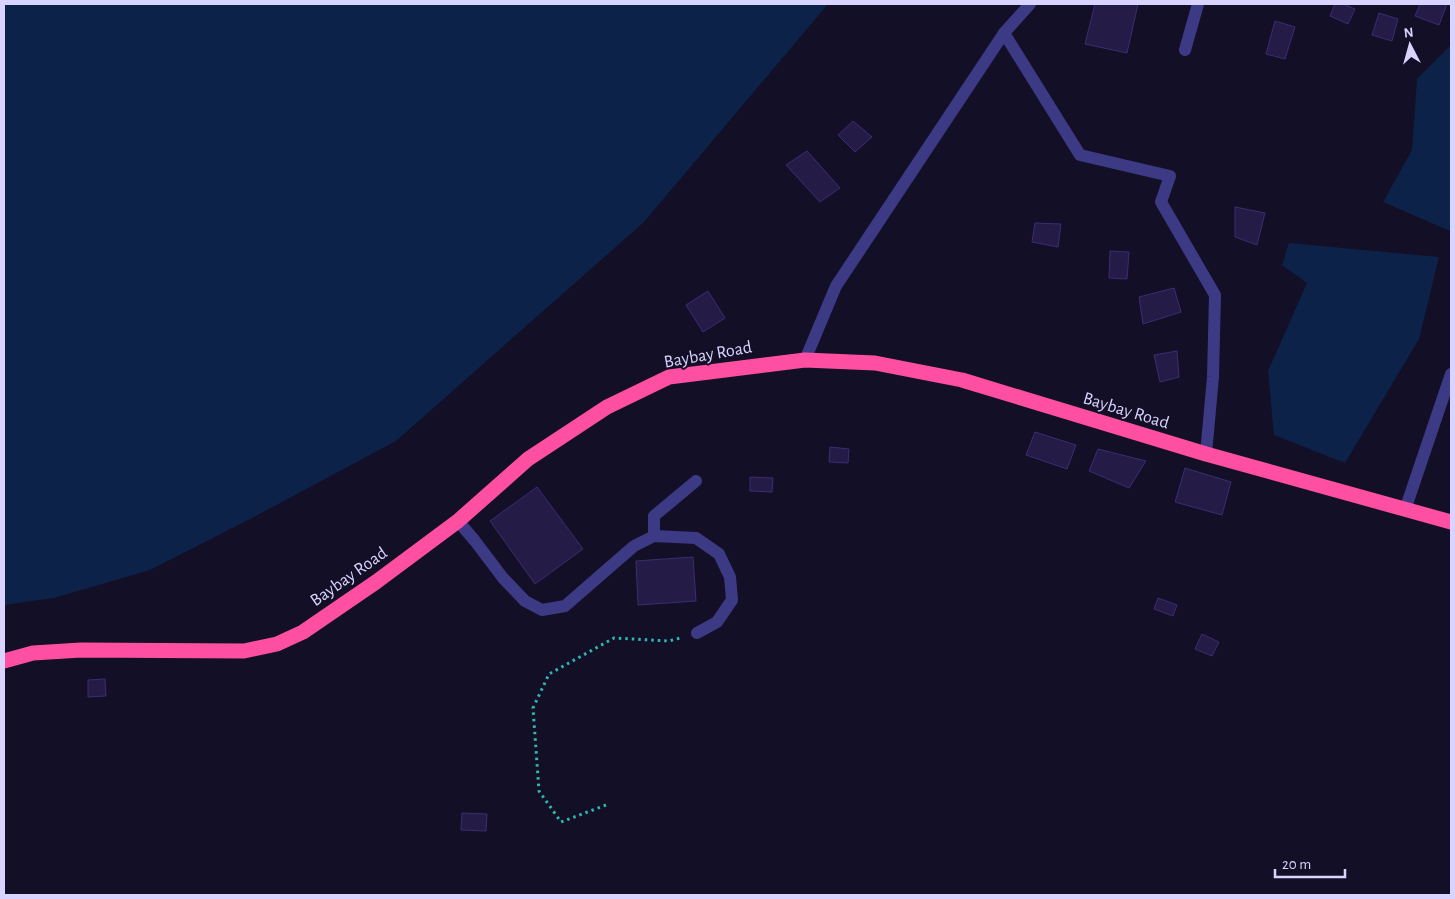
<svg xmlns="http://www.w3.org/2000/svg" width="1455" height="899" viewBox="0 0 1455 899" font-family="'Alegreya Sans',sans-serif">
	<rect width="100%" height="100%" fill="#130f26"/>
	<g fill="#0c2248">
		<path d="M 4,4 L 828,4 L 644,222 L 396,441 L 254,517 L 150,570 L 54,598 L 4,605 Z"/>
		<path d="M 1451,45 L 1451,228 L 1450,231 L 1383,202 L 1412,150 L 1417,79 Z"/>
		<path d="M 1289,243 L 1439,257 L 1419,339 L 1345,463 L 1274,435 L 1268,371 L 1307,283 L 1282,265 Z"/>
	</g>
	<g fill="#241b47" stroke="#3b2d73">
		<path d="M 1095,4 L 1138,4 L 1127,53 L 1085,44 Z"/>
		<path d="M 1335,4 L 1343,4 L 1355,9 L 1348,24 L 1330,16 Z"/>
		<path d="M 1420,4 L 1447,4 L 1439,25 L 1415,16 Z"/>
		<path d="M 1379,13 L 1398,19 L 1392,41 L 1372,35 Z"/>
		<path d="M 1275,21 L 1295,27 L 1285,59 L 1266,54 Z"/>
		<path d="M 853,121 L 872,137 L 855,152 L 838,135 Z"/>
		<path d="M 807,151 L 840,188 L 820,202 L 786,165 Z"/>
		<path d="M 1235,207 L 1265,213 L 1257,245 L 1235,237 Z"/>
		<path d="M 1035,223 L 1061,224 L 1058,247 L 1032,242 Z"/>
		<path d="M 1110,251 L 1129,252 L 1127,279 L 1109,278 Z"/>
		<path d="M 1174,288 L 1181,312 L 1143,324 L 1139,297 Z"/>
		<path d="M 708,291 L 725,318 L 703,332 L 686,305 Z"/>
		<path d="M 1177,351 L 1179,377 L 1160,382 L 1154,355 Z"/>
		<path d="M 1035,432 L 1076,445 L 1067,469 L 1026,455 Z"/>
		<path d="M 830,447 L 849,449 L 848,463 L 829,462 Z"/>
		<path d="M 1098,449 L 1146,461 L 1129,488 L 1089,471 Z"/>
		<path d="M 1185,468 L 1231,482 L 1222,515 L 1175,502 Z"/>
		<path d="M 750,477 L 773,478 L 772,492 L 750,491 Z"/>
		<path d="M 537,487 L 583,549 L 535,584 L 490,521 Z"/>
		<path d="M 693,557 L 696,601 L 638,605 L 636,561 Z"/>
		<path d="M 1158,598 L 1177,605 L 1173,616 L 1154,609 Z"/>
		<path d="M 1202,634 L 1219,642 L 1212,656 L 1195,649 Z"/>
		<path d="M 105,679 L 106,696 L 88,697 L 88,680 Z"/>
		<path d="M 462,813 L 487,814 L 486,831 L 461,830 Z"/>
	</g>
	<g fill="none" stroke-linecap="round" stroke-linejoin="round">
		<path stroke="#2fb8b0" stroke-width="3" stroke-dasharray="2.5 4" stroke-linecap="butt" d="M 606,805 L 561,822 L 539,791 L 533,708 L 549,674 L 614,638 L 669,641 L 680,638"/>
		<g stroke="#3d3a85" stroke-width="12">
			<path d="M 1185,50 L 1198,4"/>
			<path d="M 654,536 L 654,516 L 696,481"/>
		</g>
		<g stroke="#3d3a85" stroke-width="12">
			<path d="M 1004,33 L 1080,155 L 1170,176 L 1161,202 L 1215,295 L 1213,377 L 1206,454"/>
			<path d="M 805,360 L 836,286 L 1004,33 L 1030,4"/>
			<path d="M 1405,510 L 1451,374"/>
			<path d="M 458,521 L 475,541 L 503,578 L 525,601 L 542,610 L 565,606 L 634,546 L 654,536 L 696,538 L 719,554 L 730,577 L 732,600 L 717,622 L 697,633"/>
		</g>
		<path stroke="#ff4fa3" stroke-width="15" d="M 4,661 L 33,653 L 81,650 L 244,651 L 277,644 L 303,632 L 376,582 L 458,521 L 528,459 L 607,407 L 669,377 L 805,360 L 875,363 L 962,380 L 1206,454 L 1451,522"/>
	</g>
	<g text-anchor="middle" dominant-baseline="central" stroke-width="4" stroke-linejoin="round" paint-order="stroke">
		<g font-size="18" fill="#d9d4ff" stroke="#130f26">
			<text transform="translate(708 355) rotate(-10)">Baybay Road</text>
			<text transform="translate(1126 411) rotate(17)">Baybay Road</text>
			<text transform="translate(349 577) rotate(-35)">Baybay Road</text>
		</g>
	</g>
	<rect width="1455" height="899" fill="none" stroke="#d9d4ff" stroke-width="10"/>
	<g transform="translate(1410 45) rotate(354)" stroke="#130f26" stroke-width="4" paint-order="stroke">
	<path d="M0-4L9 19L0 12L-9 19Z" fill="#d9d4ff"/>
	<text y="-8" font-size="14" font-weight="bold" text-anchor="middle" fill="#d9d4ff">N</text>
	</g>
	<path d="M1275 869v8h70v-8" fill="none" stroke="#d9d4ff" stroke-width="2.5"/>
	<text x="1282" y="869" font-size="15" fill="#d9d4ff" stroke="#130f26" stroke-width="4" paint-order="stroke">20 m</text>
</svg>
